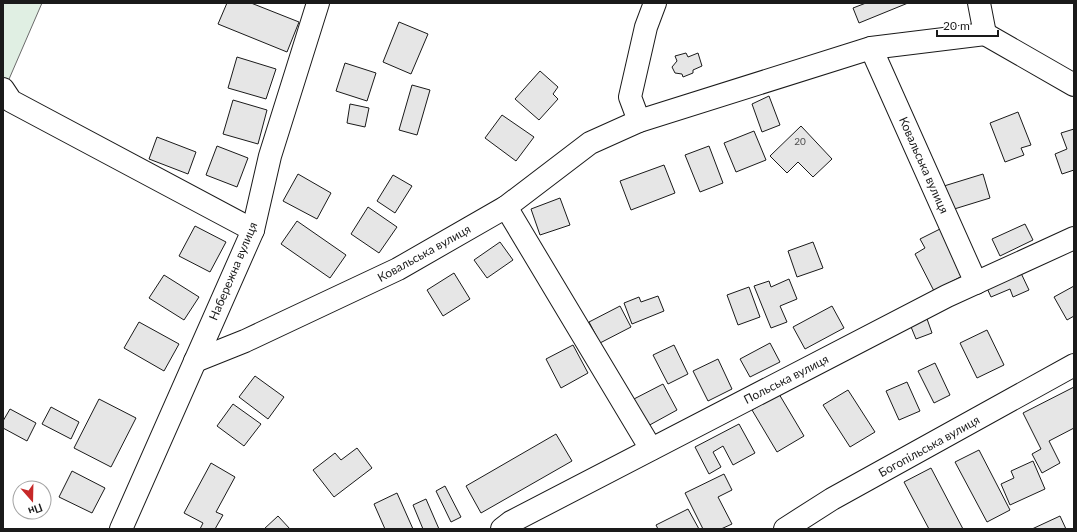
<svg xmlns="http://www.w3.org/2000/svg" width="1077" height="532" viewBox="0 0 1077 532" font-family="Lato,sans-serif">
	<rect width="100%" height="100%" fill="#fff"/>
	<path fill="#e0efe3" stroke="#6a6a6a" d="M 3,3 L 42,3 L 3,93 Z"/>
	<g fill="#e6e6e6" stroke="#1a1a1a">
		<path d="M 227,3 L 251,3 L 299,22 L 287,52 L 218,24 Z"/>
		<path d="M 866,3 L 908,3 L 859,23 L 853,8 Z"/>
		<path d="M 399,22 L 428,34 L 411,74 L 383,62 Z"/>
		<path d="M 686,53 L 688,57 L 698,53 L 702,66 L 693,70 L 693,73 L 683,77 L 682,74 L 675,73 L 672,67 L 677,61 L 675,56 Z"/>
		<path d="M 237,57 L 276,69 L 266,99 L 228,88 Z"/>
		<path d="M 345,63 L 376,73 L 367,101 L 336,91 Z"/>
		<path d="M 540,71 L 558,87 L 553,94 L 558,99 L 539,120 L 515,99 Z"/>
		<path d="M 412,85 L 430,90 L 417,135 L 399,130 Z"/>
		<path d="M 769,96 L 780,125 L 762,132 L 752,104 Z"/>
		<path d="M 233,100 L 267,110 L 258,144 L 223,134 Z"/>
		<path d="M 350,104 L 369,108 L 365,127 L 347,123 Z"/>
		<path d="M 1018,112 L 1031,145 L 1021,148 L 1024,155 L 1005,162 L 990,123 Z"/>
		<path d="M 502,115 L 534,137 L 516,161 L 485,138 Z"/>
		<path d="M 801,126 L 832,159 L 813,177 L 798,162 L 787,173 L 770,156 Z"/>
		<path d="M 1074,129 L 1074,170 L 1062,174 L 1055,154 L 1067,149 L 1061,133 Z"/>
		<path d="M 754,131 L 766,160 L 736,172 L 724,143 Z"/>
		<path d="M 157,137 L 196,152 L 188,174 L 149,159 Z"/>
		<path d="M 217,146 L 248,158 L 237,187 L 206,175 Z"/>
		<path d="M 709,146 L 723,183 L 700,192 L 685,155 Z"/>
		<path d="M 664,165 L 675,193 L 631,210 L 620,181 Z"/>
		<path d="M 298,174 L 331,193 L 317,219 L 283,201 Z"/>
		<path d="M 983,174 L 990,198 L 951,210 L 944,186 Z"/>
		<path d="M 393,175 L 412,186 L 395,213 L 377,201 Z"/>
		<path d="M 560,198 L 570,225 L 540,235 L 531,209 Z"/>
		<path d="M 368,207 L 397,227 L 379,253 L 351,234 Z"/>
		<path d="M 297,221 L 346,255 L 330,278 L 281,244 Z"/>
		<path d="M 1025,224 L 1033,240 L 1000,256 L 992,239 Z"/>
		<path d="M 195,226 L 226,242 L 210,272 L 179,256 Z"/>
		<path d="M 940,229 L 964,275 L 934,291 L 915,254 L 925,248 L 920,239 Z"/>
		<path d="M 500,242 L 513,260 L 487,278 L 474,260 Z"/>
		<path d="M 813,242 L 823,268 L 797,277 L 788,251 Z"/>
		<path d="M 1020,271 L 1029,290 L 1013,297 L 1010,289 L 991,297 L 986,286 Z"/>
		<path d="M 454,273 L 470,299 L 443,316 L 427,290 Z"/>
		<path d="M 164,275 L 199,297 L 184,320 L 149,298 Z"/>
		<path d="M 789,279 L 797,299 L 780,306 L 787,322 L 771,328 L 754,286 L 769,281 L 771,287 Z"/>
		<path d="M 1074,286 L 1074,316 L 1067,320 L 1054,297 Z"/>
		<path d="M 749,287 L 760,317 L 738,325 L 727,295 Z"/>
		<path d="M 658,296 L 664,311 L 632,324 L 624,303 L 639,297 L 641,302 Z"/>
		<path d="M 620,306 L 631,327 L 600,343 L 589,322 Z"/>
		<path d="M 832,306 L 844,328 L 805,349 L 793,327 Z"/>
		<path d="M 926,316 L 932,333 L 916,339 L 909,322 Z"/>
		<path d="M 139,322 L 179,344 L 164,371 L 124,348 Z"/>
		<path d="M 987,330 L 1004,365 L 977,378 L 960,343 Z"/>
		<path d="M 770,343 L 780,362 L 750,377 L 740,359 Z"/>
		<path d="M 573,345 L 588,373 L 561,388 L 546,359 Z"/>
		<path d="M 674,345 L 688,374 L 668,384 L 653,355 Z"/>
		<path d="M 718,359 L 732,389 L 708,401 L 693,371 Z"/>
		<path d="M 935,363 L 950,395 L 934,403 L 918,371 Z"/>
		<path d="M 255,376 L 284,397 L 268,419 L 239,397 Z"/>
		<path d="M 907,382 L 920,411 L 899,420 L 886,391 Z"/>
		<path d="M 663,384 L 677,410 L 646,427 L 632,400 Z"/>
		<path d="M 1074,387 L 1074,428 L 1049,441 L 1060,463 L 1042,473 L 1032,454 L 1041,449 L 1023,413 Z"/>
		<path d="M 848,390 L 875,432 L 850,447 L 823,405 Z"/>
		<path d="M 779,394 L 804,436 L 777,452 L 752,410 Z"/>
		<path d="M 99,399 L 136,418 L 111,467 L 74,448 Z"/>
		<path d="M 233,404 L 261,424 L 244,446 L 217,426 Z"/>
		<path d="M 51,407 L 79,422 L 71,439 L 42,424 Z"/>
		<path d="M 10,409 L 36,423 L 27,441 L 3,428 L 3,421 Z"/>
		<path d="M 739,424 L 755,453 L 733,465 L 723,446 L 713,452 L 721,467 L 709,474 L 695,447 Z"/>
		<path d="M 556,434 L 572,461 L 481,513 L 466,486 Z"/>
		<path d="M 357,448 L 372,468 L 334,497 L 313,470 L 335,453 L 341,460 Z"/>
		<path d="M 979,450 L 1010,510 L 987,522 L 955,462 Z"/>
		<path d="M 1033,461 L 1045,489 L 1010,505 L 1001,484 L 1014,478 L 1011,471 Z"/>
		<path d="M 211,463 L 235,477 L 216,512 L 223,515 L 215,529 L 200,529 L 203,523 L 184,513 Z"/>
		<path d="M 931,468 L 963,529 L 929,529 L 904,482 Z"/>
		<path d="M 72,471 L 105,488 L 92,513 L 59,497 Z"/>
		<path d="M 724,474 L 732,490 L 718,497 L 732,524 L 721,529 L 703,529 L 685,493 Z"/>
		<path d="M 445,486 L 461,517 L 451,522 L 436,491 Z"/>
		<path d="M 397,493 L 413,529 L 385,529 L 374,504 Z"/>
		<path d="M 426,499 L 439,529 L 423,529 L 413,505 Z"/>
		<path d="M 688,509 L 699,529 L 658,529 L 656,525 Z"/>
		<path d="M 278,516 L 290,529 L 264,529 Z"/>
		<path d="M 1060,516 L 1066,529 L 1032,529 Z"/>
	</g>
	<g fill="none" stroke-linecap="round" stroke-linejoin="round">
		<defs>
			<g id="minor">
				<path d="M 979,3 L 985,34"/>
				<path d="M 985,34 L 1074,85"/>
				<path d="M 871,48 L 976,283"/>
				<path d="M 3,89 L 11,101 L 253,230"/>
				<path d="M 639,121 L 630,97 L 646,27 L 655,3"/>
				<path d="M 506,207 L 651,449"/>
				<path d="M 195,361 L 245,341 L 398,269 L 506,207 L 590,143 L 639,121 L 871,48 L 985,34"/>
				<path d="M 121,529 L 253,230 L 270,156 L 318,3"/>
				<path d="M 502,529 L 511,522 L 947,296 L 1074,238"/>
				<path d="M 785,529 L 832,499 L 1074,365"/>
			</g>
		</defs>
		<use href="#minor" stroke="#1a1a1a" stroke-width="24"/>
		<use href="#minor" stroke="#fff" stroke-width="22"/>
	</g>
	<g text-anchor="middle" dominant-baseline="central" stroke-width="3" stroke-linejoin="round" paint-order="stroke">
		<g font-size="10" fill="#4d4d4d">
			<text x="800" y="141">20</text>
		</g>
		<g font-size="12" fill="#1a1a1a" stroke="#fff">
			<text transform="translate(924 165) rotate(66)">Ковальська вулиця</text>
			<text transform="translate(424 253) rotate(-29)">Ковальська вулиця</text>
			<text transform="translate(233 271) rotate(-67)">Набережна вулиця</text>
			<text transform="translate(786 379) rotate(-27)">Польська вулиця</text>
			<text transform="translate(929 446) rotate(-29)">Богопільська вулиця</text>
		</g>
	</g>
	<rect width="1077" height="532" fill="none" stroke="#1a1a1a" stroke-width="8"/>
	<g transform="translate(32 500) rotate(160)"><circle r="19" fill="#ffffff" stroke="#a3a3a3"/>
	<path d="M0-3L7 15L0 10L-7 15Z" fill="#c62828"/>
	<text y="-6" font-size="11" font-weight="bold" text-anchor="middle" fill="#1a1a1a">Пн</text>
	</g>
	<path d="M937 30v6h61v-6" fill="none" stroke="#1a1a1a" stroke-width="2"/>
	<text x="943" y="30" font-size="12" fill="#1a1a1a" stroke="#ffffff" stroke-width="3" paint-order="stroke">20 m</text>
</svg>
